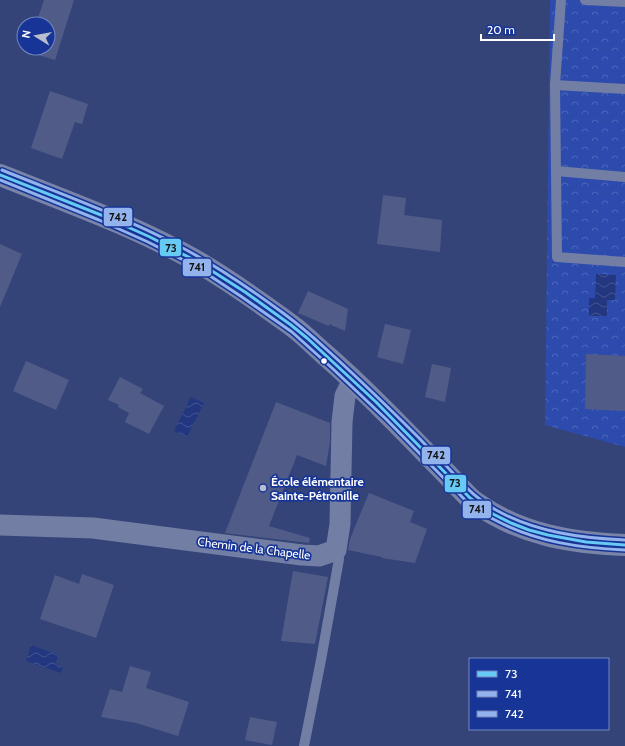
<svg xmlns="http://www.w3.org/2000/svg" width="625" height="746" viewBox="0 0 625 746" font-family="Cabin,sans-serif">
	<defs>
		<pattern id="park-crowns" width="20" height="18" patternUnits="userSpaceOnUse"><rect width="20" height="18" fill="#2c4bad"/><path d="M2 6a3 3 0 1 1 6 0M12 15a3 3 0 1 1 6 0" fill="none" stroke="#4c66b9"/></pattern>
		<pattern id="water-waves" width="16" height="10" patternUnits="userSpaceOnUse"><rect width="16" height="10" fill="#22377f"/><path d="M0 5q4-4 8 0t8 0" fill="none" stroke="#435592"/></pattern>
	</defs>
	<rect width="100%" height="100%" fill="#344479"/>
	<path fill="url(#park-crowns)" d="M 550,0 L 625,0 L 625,447 L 545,425 Z"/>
	<g fill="url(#water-waves)">
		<path d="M 596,274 L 616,275 L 615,300 L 607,300 L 607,316 L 589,316 L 589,298 L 595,298 Z"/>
		<path d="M 191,397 L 204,403 L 187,437 L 174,431 Z"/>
		<path d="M 31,645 L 59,655 L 55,664 L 63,667 L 61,673 L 26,661 Z"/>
	</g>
	<g fill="#505c87">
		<path d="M 44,0 L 74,0 L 55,60 L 28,52 L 29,48 L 48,48 L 48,24 L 36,24 Z"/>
		<path d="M 50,91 L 88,104 L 82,124 L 75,122 L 62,159 L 31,148 Z"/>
		<path d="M 383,195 L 406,198 L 404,215 L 442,220 L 440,252 L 377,244 Z"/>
		<path d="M 0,244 L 22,254 L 0,307 Z"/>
		<path d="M 308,291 L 348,309 L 345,331 L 329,324 L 329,326 L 298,313 Z"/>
		<path d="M 385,324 L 411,330 L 403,364 L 377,357 Z"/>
		<path d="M 586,354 L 625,356 L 625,411 L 585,409 Z"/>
		<path d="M 26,361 L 69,380 L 56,410 L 13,391 Z"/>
		<path d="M 432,364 L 451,368 L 445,402 L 425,397 Z"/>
		<path d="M 120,377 L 143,389 L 140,393 L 164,406 L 149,434 L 125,422 L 129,413 L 118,407 L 119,405 L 108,400 Z"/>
		<path d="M 276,402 L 330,423 L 330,442 L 326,466 L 297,455 L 269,526 L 310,538 L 309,543 L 225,533 Z"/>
		<path d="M 369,493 L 414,511 L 410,522 L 427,529 L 415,563 L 382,558 L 382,557 L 348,550 L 350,539 Z"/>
		<path d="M 293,571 L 328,577 L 315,644 L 281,641 Z"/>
		<path d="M 82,574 L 114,585 L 96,638 L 40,619 L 55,575 L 79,584 Z"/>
		<path d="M 130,666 L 151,672 L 146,688 L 189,702 L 178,736 L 136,723 L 101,717 L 110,689 L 122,692 Z"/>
		<path d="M 250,717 L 277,722 L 272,745 L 245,740 Z"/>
	</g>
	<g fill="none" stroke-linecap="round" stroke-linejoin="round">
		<g stroke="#737ea4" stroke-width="10">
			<path d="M 561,0 L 555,85 L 557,257 L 625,262"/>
			<path d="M 585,0 L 625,2"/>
			<path d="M 555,85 L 625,89"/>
			<path d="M 556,171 L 625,177"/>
			<path d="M 304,746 L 321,660 L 339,559 L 336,550"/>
		</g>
		<path stroke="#737ea4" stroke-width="21" d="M 0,525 L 93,528 L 302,555 L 319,556 L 336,550 L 340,524 L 342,422 L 345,396 L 353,380"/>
		<path stroke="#7984a8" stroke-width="22" d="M 0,175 C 67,202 136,226 198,262 C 230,281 261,303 291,325 C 302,333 312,343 322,352 C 359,384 394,420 429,456 C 439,466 450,477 460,488 C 465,493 470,499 476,503 C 521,535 572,543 625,545"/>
		<defs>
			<path id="bus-1" d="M 0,175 L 101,215 L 150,237 L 198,262 L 245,292 L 291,325 L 307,338 L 376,402 L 470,498 L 493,514 L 511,523 L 529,530 L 548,535 L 586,542 L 625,545"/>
			<path id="bus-2" d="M 0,180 L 99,220 L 148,242 L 195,266 L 242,297 L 292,332 L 332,368 L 386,419 L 466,501 C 475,509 486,516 497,521 C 537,542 580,548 625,550"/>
			<path id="bus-3" d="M 2,170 C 61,194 120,215 177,245 C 214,264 249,288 283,313 C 298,324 312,336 326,349 C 358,378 389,408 420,439 C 430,450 441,460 451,471 C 466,487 476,499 496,510 C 535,532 580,538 625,540"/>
		</defs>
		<use href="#bus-1" stroke="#173596" stroke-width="6"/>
		<use href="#bus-2" stroke="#173596" stroke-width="6"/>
		<use href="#bus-3" stroke="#173596" stroke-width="6"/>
		<use href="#bus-1" stroke="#66caf5" stroke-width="3"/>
		<use href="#bus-2" stroke="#93b3ec" stroke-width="3"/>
		<use href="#bus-3" stroke="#93b3ec" stroke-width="3"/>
	</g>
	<circle fill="#fff" stroke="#173596" stroke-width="1.5" cx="324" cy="361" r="3.5"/>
	<circle fill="#b8bed0" stroke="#173596" stroke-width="1.5" cx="263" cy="488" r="4"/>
	<g text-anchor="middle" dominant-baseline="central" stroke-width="3.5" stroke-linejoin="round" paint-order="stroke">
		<g font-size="12" font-weight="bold" fill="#fff" stroke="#173596" text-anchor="start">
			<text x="271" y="481">École élémentaire<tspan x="271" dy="14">Sainte-Pétronille</tspan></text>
		</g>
		<g font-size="12" fill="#fff" stroke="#173596">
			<text transform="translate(254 548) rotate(7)">Chemin de la Chapelle</text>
		</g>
	</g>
	<g stroke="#173596" stroke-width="1.5">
		<rect x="103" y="207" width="30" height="20" rx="4" fill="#93b3ec"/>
		<rect x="159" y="238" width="23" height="19" rx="4" fill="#66caf5"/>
		<rect x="182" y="258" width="30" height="19" rx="4" fill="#93b3ec"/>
		<rect x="421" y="446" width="30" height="19" rx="4" fill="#93b3ec"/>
		<rect x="444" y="474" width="23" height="19" rx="4" fill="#66caf5"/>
		<rect x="462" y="500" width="30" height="19" rx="4" fill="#93b3ec"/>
	</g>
	<g font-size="11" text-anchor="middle" font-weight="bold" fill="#111">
		<text x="118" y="221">742</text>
		<text x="171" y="252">73</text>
		<text x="197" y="271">741</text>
		<text x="436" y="459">742</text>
		<text x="455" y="487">73</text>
		<text x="477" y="513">741</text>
	</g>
	<rect x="469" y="658" width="140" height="72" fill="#173596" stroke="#7486c0"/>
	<rect x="477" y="671" width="20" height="6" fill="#66caf5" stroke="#7486c0"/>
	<text x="505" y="678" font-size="12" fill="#ffffff">73</text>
	<rect x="477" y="691" width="20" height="6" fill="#93b3ec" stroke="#7486c0"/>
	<text x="505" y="698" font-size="12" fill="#ffffff">741</text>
	<rect x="477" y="711" width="20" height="6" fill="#93b3ec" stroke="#7486c0"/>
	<text x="505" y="718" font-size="12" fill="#ffffff">742</text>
	<g transform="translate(36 36) rotate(281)"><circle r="19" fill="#173596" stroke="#7486c0"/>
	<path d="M0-3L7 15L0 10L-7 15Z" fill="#b8bed0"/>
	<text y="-6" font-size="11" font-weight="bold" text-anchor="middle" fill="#ffffff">N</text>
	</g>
	<path d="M481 34v6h73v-6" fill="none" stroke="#ffffff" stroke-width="2"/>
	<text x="487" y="34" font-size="12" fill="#ffffff" stroke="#173596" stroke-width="3" paint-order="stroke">20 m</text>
</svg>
